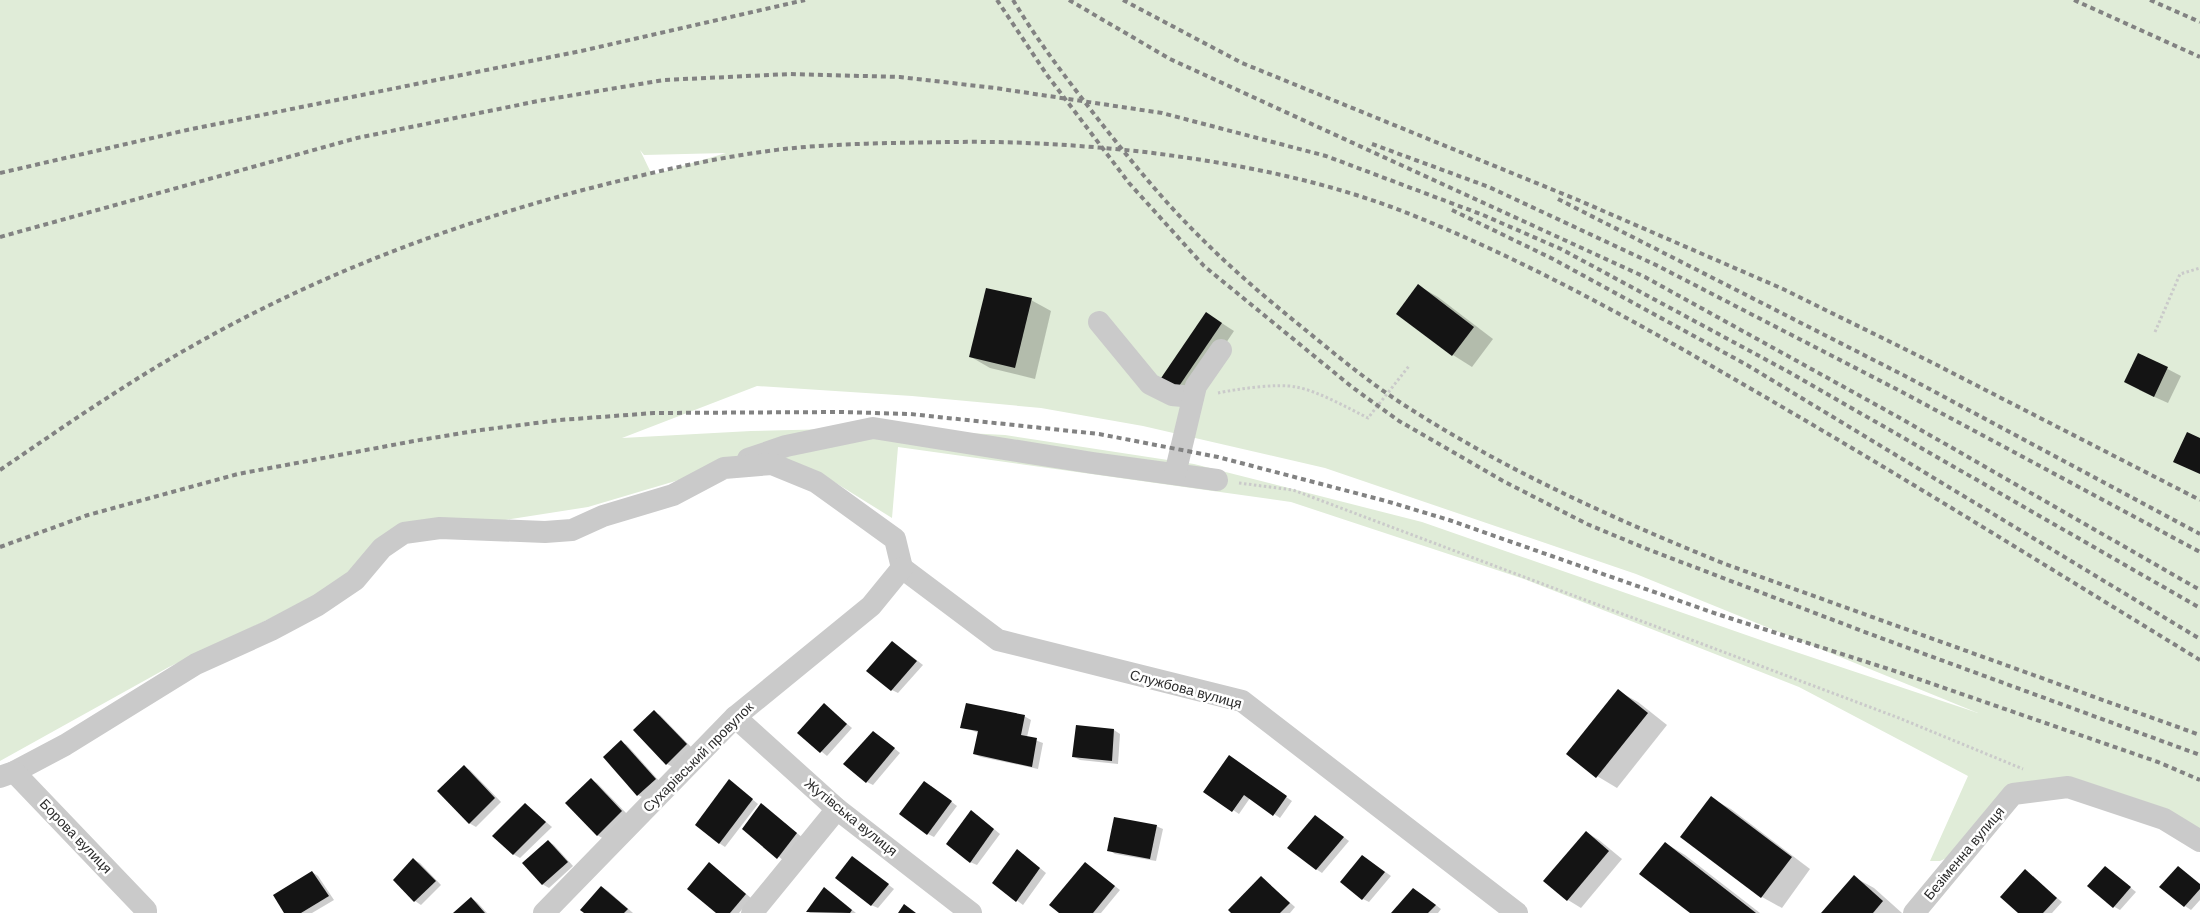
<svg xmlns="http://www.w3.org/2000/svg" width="2200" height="913" viewBox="0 0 2200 913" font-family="Helvetica,sans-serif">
	<rect width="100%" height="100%" fill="#fff"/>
	<path fill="#e0ecd8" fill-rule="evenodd" d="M 0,0 L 2200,0 L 2200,841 L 2067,787 L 2020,793 L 1967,849 L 1940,861 L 1930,861 L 1968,776 L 1799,687 L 1524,579 L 1291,502 L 898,447 L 892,518 L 815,470 L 753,458 L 588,507 L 453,528 L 410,532 L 336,587 L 169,667 L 0,761 ZM 640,150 L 644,155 L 726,153 L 652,175 ZM 757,386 L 912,396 L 1041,408 L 1143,426 L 1325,468 L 1636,574 L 1978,713 L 1772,644 L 1422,522 L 1194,464 L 1005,435 L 873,428 L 751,431 L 622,438 Z"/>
	<g fill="#0003">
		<path d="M 1419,286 L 1438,297 L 1493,339 L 1472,367 L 1453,355 L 1398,314 Z"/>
		<path d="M 1031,300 L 1051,311 L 1035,379 L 990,368 L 971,357 Z"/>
		<path d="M 1206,313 L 1234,331 L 1189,398 L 1176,390 Z"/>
		<path d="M 2139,354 L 2181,376 L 2168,403 L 2139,390 Z"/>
		<path d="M 893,642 L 923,665 L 898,693 L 892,690 Z"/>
		<path d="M 1618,691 L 1638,702 L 1667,725 L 1617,788 L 1597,776 Z"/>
		<path d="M 824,705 L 852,728 L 827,756 L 799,733 Z"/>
		<path d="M 654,712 L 660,715 L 693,749 L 673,767 L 667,764 Z"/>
		<path d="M 1024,716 L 1031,720 L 1027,737 L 1043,743 L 1038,769 L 981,757 L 974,754 L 979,733 L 962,727 Z"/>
		<path d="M 1077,727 L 1114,730 L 1120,734 L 1118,764 L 1080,760 L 1074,757 Z"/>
		<path d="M 879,736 L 900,753 L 873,785 L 867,782 Z"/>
		<path d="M 621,742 L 627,745 L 661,783 L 644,798 L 638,795 Z"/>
		<path d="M 1235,761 L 1292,801 L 1280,818 L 1250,798 L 1239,814 L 1205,791 Z"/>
		<path d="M 464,767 L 470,770 L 501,802 L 476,827 L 469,823 Z"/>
		<path d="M 591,780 L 597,783 L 628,815 L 604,839 L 597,835 Z"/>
		<path d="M 730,781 L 758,804 L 725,847 L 719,843 Z"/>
		<path d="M 931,786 L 957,806 L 934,837 L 928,834 Z"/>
		<path d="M 1711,798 L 1731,809 L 1810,869 L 1782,908 L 1762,897 Z"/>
		<path d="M 526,805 L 552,827 L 520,858 L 513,854 Z"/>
		<path d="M 762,805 L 803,838 L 784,861 L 744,828 Z"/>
		<path d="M 977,815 L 1000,834 L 977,865 L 970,862 Z"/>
		<path d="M 1315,816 L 1349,841 L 1322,873 L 1316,869 Z"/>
		<path d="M 1156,826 L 1163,829 L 1156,861 L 1115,854 L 1109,850 Z"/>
		<path d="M 1586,832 L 1599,840 L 1622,859 L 1581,908 L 1568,900 Z"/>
		<path d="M 548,841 L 554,845 L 573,866 L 549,888 L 542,884 Z"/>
		<path d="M 1665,843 L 1685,855 L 1760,913 L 1692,913 Z"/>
		<path d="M 1023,854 L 1046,873 L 1023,905 L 993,883 Z"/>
		<path d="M 1363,856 L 1391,876 L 1369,902 L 1363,899 Z"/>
		<path d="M 852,857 L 894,889 L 878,908 L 871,905 Z"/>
		<path d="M 414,860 L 420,863 L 441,885 L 421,905 L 415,901 L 395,880 Z"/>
		<path d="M 1085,863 L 1120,890 L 1101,913 L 1061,913 Z"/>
		<path d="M 2105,867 L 2136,892 L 2120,910 L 2113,906 Z"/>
		<path d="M 715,868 L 751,898 L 739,913 L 718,913 Z"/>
		<path d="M 2025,871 L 2062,902 L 2052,913 L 2020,913 Z"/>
		<path d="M 312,872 L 318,876 L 334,900 L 312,913 L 286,913 Z"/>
		<path d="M 1261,877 L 1295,907 L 1290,913 L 1232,913 Z"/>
		<path d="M 1854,877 L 1874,888 L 1902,913 L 1823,913 Z"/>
		<path d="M 2200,884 L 2200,900 L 2191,910 L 2185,906 Z"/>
		<path d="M 602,887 L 608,891 L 633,913 L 585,913 Z"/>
		<path d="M 824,889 L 830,892 L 856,913 L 810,913 L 808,911 Z"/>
		<path d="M 1413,889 L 1420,893 L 1441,909 L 1438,913 L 1392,913 Z"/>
		<path d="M 471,898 L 477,902 L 487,913 L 455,913 Z"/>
	</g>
	<g fill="#141414">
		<path d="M 1418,284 L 1474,327 L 1452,356 L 1396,314 Z"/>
		<path d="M 986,288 L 1032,298 L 1015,368 L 969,357 Z"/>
		<path d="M 1206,312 L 1222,323 L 1175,392 L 1159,381 Z"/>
		<path d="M 2138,353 L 2168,367 L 2154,397 L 2124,382 Z"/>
		<path d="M 2187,432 L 2200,438 L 2200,474 L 2173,462 Z"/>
		<path d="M 892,641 L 917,661 L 891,691 L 866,671 Z"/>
		<path d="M 1618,689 L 1648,713 L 1596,778 L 1566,754 Z"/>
		<path d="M 824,703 L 847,724 L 820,753 L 797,733 Z"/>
		<path d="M 966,703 L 1025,715 L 1021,735 L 1037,738 L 1032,767 L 973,754 L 978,731 L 960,728 Z"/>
		<path d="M 654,710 L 687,744 L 666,765 L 633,730 Z"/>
		<path d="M 1076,725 L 1114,729 L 1112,761 L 1072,757 Z"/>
		<path d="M 873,731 L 895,748 L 866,783 L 843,764 Z"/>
		<path d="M 621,740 L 656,779 L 637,796 L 603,757 Z"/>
		<path d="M 1229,755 L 1287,796 L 1273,816 L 1244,795 L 1232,812 L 1203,792 Z"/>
		<path d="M 464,765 L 495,798 L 469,824 L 437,791 Z"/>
		<path d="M 591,778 L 622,811 L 597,836 L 565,803 Z"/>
		<path d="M 729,779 L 753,799 L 719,844 L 695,825 Z"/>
		<path d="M 924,781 L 952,801 L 927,835 L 899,814 Z"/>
		<path d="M 1711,796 L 1792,857 L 1761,898 L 1680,837 Z"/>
		<path d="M 525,803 L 546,822 L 513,855 L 492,836 Z"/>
		<path d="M 761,803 L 797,833 L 777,859 L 742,829 Z"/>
		<path d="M 971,810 L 994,829 L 970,863 L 946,844 Z"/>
		<path d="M 1315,815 L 1344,837 L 1316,870 L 1287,848 Z"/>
		<path d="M 1114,817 L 1157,825 L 1150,859 L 1107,851 Z"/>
		<path d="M 1586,831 L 1609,851 L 1567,901 L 1543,881 Z"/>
		<path d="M 548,840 L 568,862 L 542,885 L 522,863 Z"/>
		<path d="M 1665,842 L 1756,913 L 1690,913 L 1639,874 Z"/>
		<path d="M 1017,849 L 1040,868 L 1016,902 L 992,883 Z"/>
		<path d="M 1362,855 L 1385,872 L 1362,900 L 1340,882 Z"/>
		<path d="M 852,856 L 889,884 L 871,906 L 835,878 Z"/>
		<path d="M 413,858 L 436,881 L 414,902 L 393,880 Z"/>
		<path d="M 709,862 L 746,894 L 730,913 L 716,913 L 687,889 Z"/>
		<path d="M 1085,862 L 1115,886 L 1093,913 L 1059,913 L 1049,905 Z"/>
		<path d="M 2105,866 L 2131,887 L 2113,908 L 2087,886 Z"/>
		<path d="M 2178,866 L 2200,884 L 2200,889 L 2184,907 L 2159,887 Z"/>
		<path d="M 2025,869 L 2057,898 L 2043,913 L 2018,913 L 2000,897 Z"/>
		<path d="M 312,871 L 329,896 L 301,913 L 284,913 L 273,895 Z"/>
		<path d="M 1854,875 L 1883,901 L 1873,913 L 1821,913 Z"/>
		<path d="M 1261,876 L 1290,903 L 1280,913 L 1231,913 L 1228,910 Z"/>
		<path d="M 601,886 L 628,909 L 624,913 L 584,913 L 580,910 Z"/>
		<path d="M 824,887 L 852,910 L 850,913 L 806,912 Z"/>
		<path d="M 1413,888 L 1436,905 L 1428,913 L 1391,913 Z"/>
		<path d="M 471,897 L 485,913 L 453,913 Z"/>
		<path d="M 904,904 L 916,913 L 898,913 Z"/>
	</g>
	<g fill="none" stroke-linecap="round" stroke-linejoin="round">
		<g stroke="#cacaca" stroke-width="3" stroke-dasharray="2.5 2.5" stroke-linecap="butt">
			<path d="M 2155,332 L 2180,274 L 2200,268"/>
			<path d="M 1218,393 C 1237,389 1278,383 1296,387 C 1318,391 1348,408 1368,418 L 1409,366"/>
			<path d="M 1239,483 L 1293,490 L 1899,718 L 2023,769"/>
		</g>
		<g stroke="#cacaca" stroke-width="22">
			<path d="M 1099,322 L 1150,384 L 1172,395 L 1193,397"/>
			<path d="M 748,459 L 786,446 L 873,428 L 1093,463 L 1217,480"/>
			<path d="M 1175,474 L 1196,386 L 1221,350"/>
			<path d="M 902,568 L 998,640 L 1242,701 L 1517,913"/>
			<path d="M 735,717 L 837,809 L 971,913"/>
			<path d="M 14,772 L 65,745 L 196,664 L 271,630 L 318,605 L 355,580 L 382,548 L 404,533 L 440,528 L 545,532 L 572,530 L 603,516 L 673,495 L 724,468 L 772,464 L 816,482 L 895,539 L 902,568"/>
			<path d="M 0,777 L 14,772 L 146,910 L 146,913"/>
			<path d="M 544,913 L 735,717 L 871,606 L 902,568"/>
			<path d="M 752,913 L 837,809"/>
			<path d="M 1914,913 L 2013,794 L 2068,787 L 2164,819 L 2200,841"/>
		</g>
		<g stroke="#828282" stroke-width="4" stroke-dasharray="5 4" stroke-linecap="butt">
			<path d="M 997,0 L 1047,75 L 1129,183 L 1204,266 L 1352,387 L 1399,421 L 1503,481 L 1587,524 L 1647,549 L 1870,634 L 2200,755"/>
			<path d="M 1013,0 C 1040,45 1073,87 1105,128 C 1136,167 1168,206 1203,240 C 1236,273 1272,303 1308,332 C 1342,360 1375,387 1412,410 C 1511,473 1617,520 1725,564 L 2200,735"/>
			<path d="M 1069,0 L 1170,59 L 1645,277 L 1900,418 L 2200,590"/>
			<path d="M 1123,0 L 1242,63 L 1578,200 L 1783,289 L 1929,361 L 2200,500"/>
			<path d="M 2074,0 L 2200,57"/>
			<path d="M 2150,0 L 2200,22"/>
			<path d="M 1372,144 L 1489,187 L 1658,266 L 1902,392 L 2200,552"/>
			<path d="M 0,173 L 187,130 L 581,51 L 805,0"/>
			<path d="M 1558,199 L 1907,377 L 2200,534"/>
			<path d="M 1452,210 L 1553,259 L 1747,365 L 2200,639"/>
			<path d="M 0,237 L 357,138 L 538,101 L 664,80 L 790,74 L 900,77 L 995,88 L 1162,113 L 1326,156 L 1483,215 L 1561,249 L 1787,371 L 2200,608"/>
			<path d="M 0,470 C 66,425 132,379 203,340 C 323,273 451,225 583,190 C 649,173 716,157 784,149 C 839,143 897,143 952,142 C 1017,141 1080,145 1145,152 C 1233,163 1319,179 1402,211 C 1522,258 1635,321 1746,386 C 1899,474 2049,568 2200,660"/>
			<path d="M 0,547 L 88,515 L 238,474 L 414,441 L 481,430 L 560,420 L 654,413 L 841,412 L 910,414 L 1099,434 L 1218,457 L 1386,501 L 1449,520 L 1717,614 L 1901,673 L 2158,762 L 2200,780"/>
		</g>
	</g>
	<g text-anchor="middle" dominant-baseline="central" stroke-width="5" stroke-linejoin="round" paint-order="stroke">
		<g font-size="14" fill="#2d2d2d" stroke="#fff">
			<text transform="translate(1186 689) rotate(15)">Службова вулиця</text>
			<text transform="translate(698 757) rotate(-45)">Сухарівський провулок</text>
			<text transform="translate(851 817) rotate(39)">Жутівська вулиця</text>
			<text transform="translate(76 836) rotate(46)">Борова вулиця</text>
			<text transform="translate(1964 853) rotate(-50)">Безіменна вулиця</text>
		</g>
	</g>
</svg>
